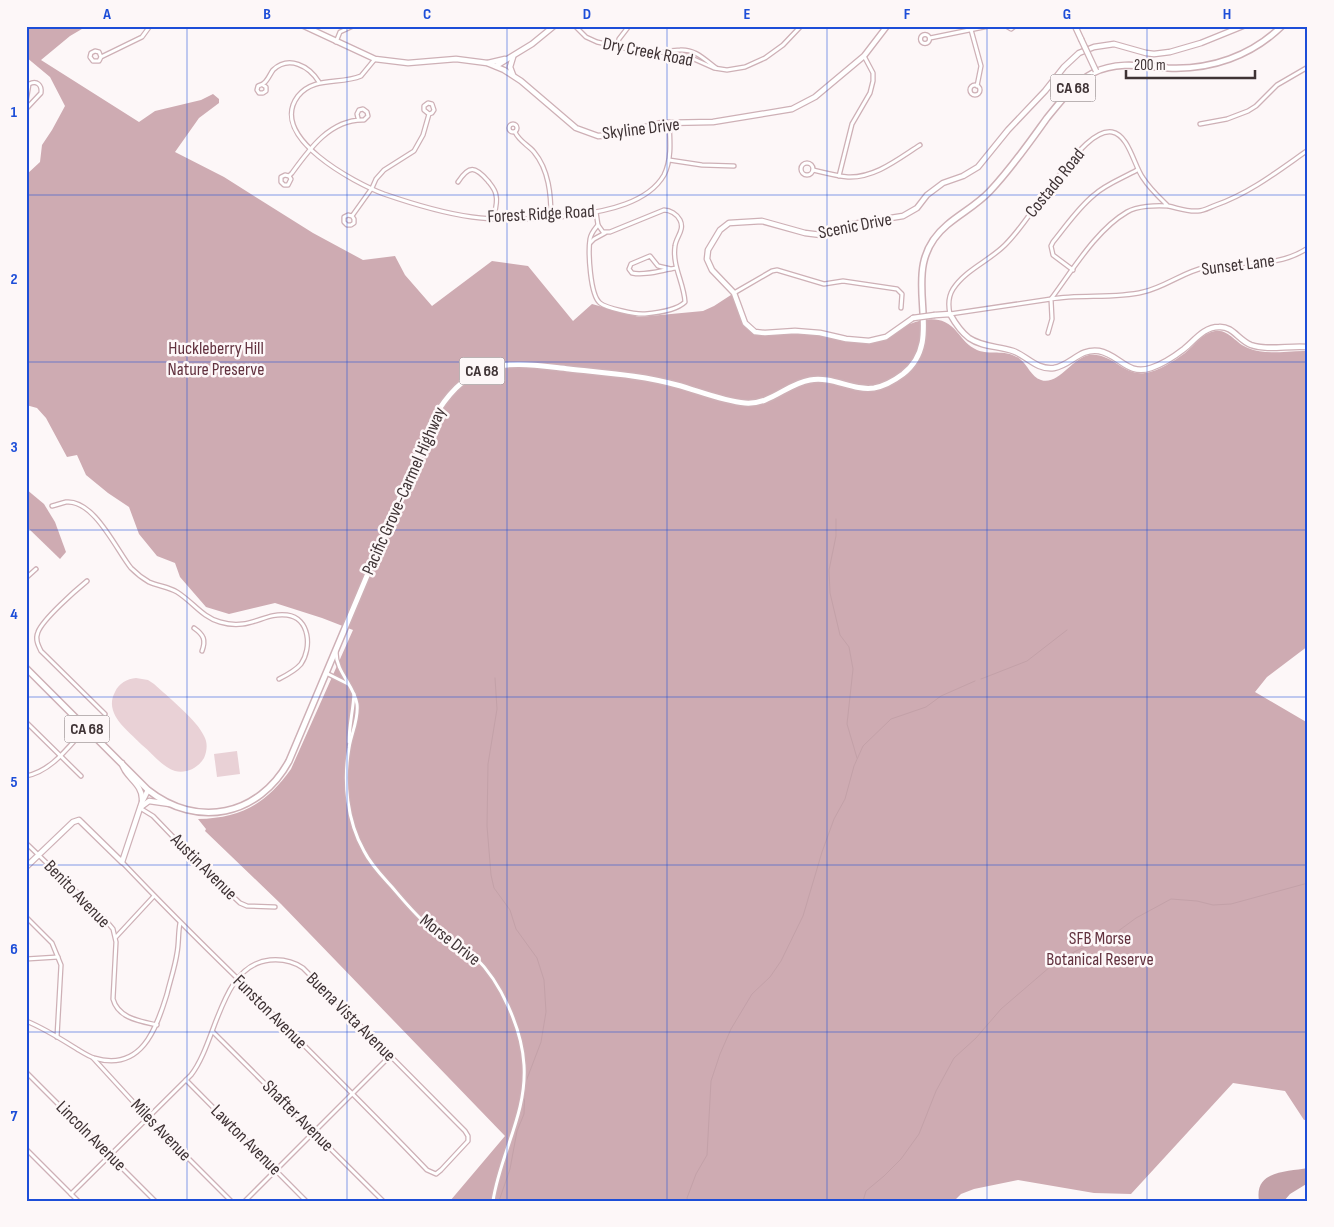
<svg xmlns="http://www.w3.org/2000/svg" width="1334" height="1227" viewBox="0 0 1334 1227" font-family="'Sofia Sans Condensed',sans-serif">
	<rect width="100%" height="100%" fill="#fdf7f8"/>
	<g fill="#e9d1d6">
		<path d="M 136,678 L 148,680 L 154,684 C 168,697 197,720 204,736 C 208,743 207,751 204,758 C 198,768 186,774 175,771 C 162,767 152,753 142,745 C 129,731 103,714 115,692 C 119,683 127,679 136,678 Z"/>
		<path d="M 237,751 L 240,774 L 217,777 L 214,754 Z"/>
	</g>
	<g fill="#ceabb2">
		<path d="M 26,26 L 87,26 L 70,36 L 41,60 L 139,122 L 155,111 L 201,100 L 213,94 L 219,99 L 219,103 L 199,118 L 175,152 L 224,177 L 313,233 L 363,260 L 395,256 L 405,275 L 432,306 L 492,261 L 528,266 L 573,321 L 592,304 L 639,317 L 703,311 L 714,306 L 734,293 L 745,323 L 755,332 L 812,332 L 846,339 L 880,339 L 908,320 L 910,324 C 927,317 945,316 957,332 C 963,339 968,346 977,350 C 991,356 1004,348 1020,359 C 1028,365 1031,377 1041,380 C 1058,386 1072,358 1089,355 C 1112,352 1123,376 1145,373 C 1159,371 1174,361 1185,353 C 1195,345 1202,333 1215,331 C 1229,329 1236,344 1248,348 C 1265,356 1289,350 1308,351 L 1308,646 L 1267,677 L 1255,692 L 1308,723 L 1308,1119 L 1304,1120 L 1285,1091 L 1233,1083 L 1131,1194 L 1094,1193 L 1018,1180 L 974,1189 L 961,1194 L 954,1201 L 450,1201 L 505,1136 L 281,904 L 205,831 L 206,829 L 198,819 C 241,818 266,804 291,769 L 353,630 L 322,618 L 275,603 L 229,614 L 206,607 L 180,577 L 175,563 L 157,556 L 139,534 L 129,507 L 108,493 L 86,475 L 77,455 L 67,457 L 46,418 L 37,408 L 26,405 L 26,175 L 40,162 L 42,145 L 52,130 L 65,106 L 50,77 L 26,57 Z"/>
		<path d="M 26,489 L 44,504 L 55,522 L 66,552 L 60,559 L 26,526 Z"/>
	</g>
	<path fill="#c3a1a8" d="M 1308,1168 L 1308,1183 L 1290,1194 L 1284,1201 L 1259,1201 C 1254,1170 1287,1172 1308,1168 Z"/>
	<g fill="none" stroke-linecap="round" stroke-linejoin="round">
		<g stroke="#c3a1a8" stroke-width="1">
			<path d="M 836,519 L 836,536 L 829,570 L 830,593 L 840,635 L 849,647 L 853,669 L 847,724 L 857,758"/>
			<path d="M 495,678 L 497,709 L 488,764 L 487,826 L 491,875 L 494,888 L 510,910 L 516,929 L 537,958 L 544,980 L 546,1012 L 541,1042 L 525,1084 L 524,1114 L 517,1131 L 510,1169 L 499,1201"/>
			<path d="M 981,679 L 1027,661 L 1067,630"/>
			<path d="M 688,1201 L 687,1198 L 696,1174 L 707,1155 L 711,1081 L 720,1054 L 731,1029 L 752,994 L 770,977 L 781,961 L 803,916 L 822,852 L 834,819 L 845,799 L 854,766 L 863,746 L 891,719 L 926,707 L 941,696 L 975,681"/>
			<path d="M 863,1201 L 866,1191 L 884,1176 L 901,1159 L 919,1134 L 936,1091 L 954,1058 L 976,1038 L 1001,1009 L 1058,960 L 1080,949 L 1102,943 L 1136,918 L 1171,899 L 1197,901 L 1213,905 L 1231,904 L 1308,883"/>
		</g>
		<defs>
			<g id="street">
				<path d="M 480,26 L 481,26"/>
				<path d="M 575,26 L 586,37 L 597,42 L 664,57 L 687,56 L 714,68 L 727,70 L 745,67 L 765,58 L 783,45 L 801,26"/>
				<path d="M 970,26 L 981,66 L 977,86"/>
				<path d="M 1006,26 L 1011,29 L 1015,26"/>
				<circle cx="925" cy="39" r="4.5"/>
				<path d="M 930,38 L 989,26"/>
				<path d="M 336,42 L 340,32 L 353,26"/>
				<path d="M 617,46 L 619,39 L 629,26"/>
				<path d="M 655,53 C 664,53 671,50 680,50 C 695,49 704,59 716,68"/>
				<path d="M 101,57 L 99,52 L 95,51 L 91,53 L 90,57 L 93,61 L 99,61 L 101,57 L 142,37 L 150,26"/>
				<path d="M 375,59 L 361,76 C 340,85 314,76 298,96 C 267,137 355,183 384,194 C 413,204 442,213 472,217 C 507,222 543,219 577,215 C 606,211 648,203 664,175 C 672,159 670,140 669,123"/>
				<path d="M 263,85 L 266,87 L 266,91 L 263,93 L 259,93 L 257,90 L 258,86 C 260,85 262,85 264,83 C 268,80 270,74 273,70 C 289,55 309,66 319,82"/>
				<circle cx="975" cy="90" r="5"/>
				<path d="M 26,102 L 29,84 C 37,80 42,85 41,93 L 26,109"/>
				<circle cx="513" cy="128" r="4"/>
				<path d="M 1200,124 L 1227,119 L 1248,111 L 1256,106 L 1277,85 L 1308,67"/>
				<path d="M 515,132 C 519,141 528,145 534,152 C 549,170 551,195 551,217"/>
				<path d="M 669,160 L 702,165 L 734,166"/>
				<circle cx="807" cy="169" r="6"/>
				<path d="M 813,170 C 825,173 837,176 848,177 C 875,178 898,159 920,145"/>
				<path d="M 289,176 L 291,179 L 288,185 L 284,185 L 281,182 L 281,177 L 285,175 L 289,176 L 292,173 C 310,148 331,119 364,120 L 368,116 L 367,112 L 363,109 L 359,110 L 357,114 L 358,118"/>
				<path d="M 839,176 L 852,124 L 870,93 L 873,81 L 873,73 L 864,56"/>
				<path d="M 458,182 C 469,165 475,166 488,181 C 491,185 495,189 496,195 C 498,203 495,211 493,219"/>
				<path d="M 1168,206 C 1159,197 1150,189 1143,178 C 1134,166 1129,135 1112,132 C 1092,129 1068,165 1056,179 C 1038,200 1025,225 1005,245 C 989,261 965,270 953,289 C 948,297 948,305 950,314 L 1051,299 C 1072,271 1096,230 1127,212 C 1137,206 1156,205 1168,206 C 1178,208 1187,212 1198,211 C 1204,211 1210,207 1216,205 C 1250,193 1278,171 1308,150"/>
				<path d="M 664,210 C 670,210 677,214 680,220 C 685,230 676,237 675,246 C 672,266 684,283 685,302 C 677,310 656,313 645,314 C 636,315 606,308 600,303 C 590,295 588,252 590,239 C 591,233 594,230 598,225 L 603,232 L 610,232 Z"/>
				<path d="M 596,212 L 598,225"/>
				<path d="M 352,216 L 354,219 L 354,223 L 351,225 L 347,225 L 344,222 L 344,217 L 348,215 L 352,216 L 372,188 L 376,179 L 384,170 L 414,151 L 423,135 L 429,114 L 432,113 L 434,110 L 432,104 L 428,103 L 424,106 L 424,110 L 429,114"/>
				<path d="M 590,243 L 594,239 L 605,233"/>
				<path d="M 671,269 L 658,266 L 650,256 L 631,264 L 629,269 L 632,273 C 645,276 662,270 676,268"/>
				<path d="M 1073,270 L 1053,255 L 1051,246 L 1053,242 C 1066,226 1078,208 1094,195 C 1106,184 1123,178 1137,170"/>
				<path d="M 734,293 L 772,271 L 777,270 L 824,284 L 843,281 L 897,289 L 902,294 L 901,308"/>
				<path d="M 1048,333 L 1052,319 L 1051,299 C 1081,294 1115,299 1143,292 C 1166,287 1184,271 1207,267 C 1243,259 1274,270 1308,248"/>
				<path d="M 52,506 C 56,505 62,503 66,502 C 94,499 117,551 131,568 C 136,573 142,578 149,582 C 158,586 169,587 177,592 C 193,602 202,617 220,622 C 250,631 264,612 287,615 C 310,618 312,648 301,664 C 295,671 287,675 279,679"/>
				<path d="M 26,578 L 36,569"/>
				<path d="M 87,581 C 76,590 43,619 38,632 C 35,639 38,645 41,651 L 105,714"/>
				<path d="M 194,628 C 204,635 206,640 202,651"/>
				<path d="M 336,652 C 336,672 354,685 357,704 C 359,719 351,734 349,748 C 343,782 347,821 364,851 C 371,865 382,876 392,887 C 404,901 416,916 431,928 C 445,938 462,945 475,957 C 501,982 522,1029 524,1065 C 527,1114 500,1154 493,1201"/>
				<path d="M 326,673 L 348,684"/>
				<path d="M 26,722 L 81,776"/>
				<path d="M 349,742 C 349,726 353,711 354,694"/>
				<path d="M 26,776 C 52,771 68,747 86,728"/>
				<path d="M 140,808 L 153,816 L 205,870 L 240,903 L 247,906 L 275,907"/>
				<path d="M 26,843 L 103,917 L 113,929 L 116,942 L 113,999 C 118,1018 139,1021 157,1025"/>
				<path d="M 26,917 L 52,943 L 61,965 L 57,1037"/>
				<path d="M 116,937 L 154,896"/>
				<path d="M 26,959 L 58,957"/>
				<path d="M 26,1021 C 44,1028 61,1039 77,1049 C 82,1052 88,1056 94,1058 C 141,1072 156,1030 167,994 C 170,981 175,967 177,953 C 179,943 178,933 180,923"/>
				<path d="M 213,1032 L 383,1201"/>
				<path d="M 93,1058 L 148,1118 L 231,1201"/>
				<path d="M 26,1072 L 155,1201"/>
				<path d="M 186,1080 L 306,1201"/>
				<path d="M 26,1149 L 78,1201"/>
				<path d="M 71,1194 L 191,1075 C 217,1042 220,965 270,960 C 281,959 293,961 303,968 L 465,1131 L 468,1136 L 468,1141 L 441,1170 L 436,1174 L 427,1170 C 365,1105 300,1042 237,978 C 198,940 159,901 122,862"/>
				<path d="M 245,1201 L 390,1056"/>
			</g>
			<g id="secondary">
				<path d="M 304,26 L 375,59 L 408,63 L 456,59 L 487,63 L 504,70 L 521,81 L 576,128 L 598,136 L 614,135 L 662,123 L 713,122 L 792,109 L 815,97 L 864,56 L 887,26"/>
				<path d="M 1075,26 L 1081,39"/>
				<path d="M 488,63 L 505,59"/>
				<path d="M 496,66 L 532,44 L 554,26"/>
				<path d="M 513,75 L 510,67 L 513,57"/>
				<path d="M 935,315 L 950,314 C 955,323 961,332 969,338 C 982,347 998,346 1013,351 C 1027,356 1036,370 1054,368 C 1071,365 1080,348 1099,351 C 1120,355 1127,376 1151,368 C 1163,364 1175,356 1184,349 C 1195,340 1204,327 1219,327 C 1233,326 1238,340 1251,345 C 1268,351 1290,345 1308,347"/>
				<path d="M 913,318 L 886,337 L 869,341 L 846,339 L 820,333 L 795,331 L 765,333 L 755,332 L 745,323 L 734,293 L 712,270 L 707,259 L 708,250 L 720,230 L 729,223 L 762,221 L 805,233 L 821,235 L 853,224 L 903,216 L 917,208 L 927,195 L 943,183 L 963,176 L 978,167 L 1008,130 L 1045,91 L 1064,67 L 1079,53 L 1094,47 L 1114,44 L 1146,53 L 1154,54 L 1170,52 L 1201,43 L 1243,26"/>
				<path d="M 122,763 C 124,777 143,783 142,800"/>
				<path d="M 141,807 L 149,801 L 170,804"/>
				<path d="M 26,867 L 73,822 L 79,820 L 122,862 L 142,802 L 148,790"/>
			</g>
			<path id="primary" d="M 26,668 L 148,790 C 197,829 259,816 289,761 L 433,419 C 445,398 460,379 483,370 C 510,360 541,366 569,369 C 605,373 641,375 677,385 C 699,391 722,401 745,403 C 771,405 786,384 810,380 C 833,376 852,391 874,388 C 885,386 895,380 903,374 C 951,336 892,271 947,225 C 961,213 977,205 990,191 C 1011,169 1029,143 1047,118 C 1061,101 1074,83 1093,73 C 1117,61 1143,66 1168,68 C 1211,70 1251,56 1282,26"/>
		</defs>
		<use href="#street" stroke="#ceb0b6" stroke-width="5.5"/>
		<use href="#secondary" stroke="#ceb0b6" stroke-width="7"/>
		<use href="#primary" stroke="#ceb0b6" stroke-width="8"/>
		<use href="#street" stroke="#fff" stroke-width="3"/>
		<use href="#secondary" stroke="#fff" stroke-width="4.5"/>
		<use href="#primary" stroke="#fff" stroke-width="5"/>
		<defs>
			<g id="secondary-bridge">
				<path d="M 1081,39 L 1096,71"/>
				<path d="M 913,318 L 935,315"/>
			</g>
		</defs>
		<use href="#secondary-bridge" stroke="#ceb0b6" stroke-width="7" stroke-linecap="butt"/>
		<use href="#secondary-bridge" stroke="#fff" stroke-width="4.5"/>
	</g>
	<path fill="none" stroke="#1d4ed8" stroke-width="1" stroke-opacity="0.55" d="M 187,26 L 187,1201M 347,26 L 347,1201M 507,26 L 507,1201M 667,26 L 667,1201M 827,26 L 827,1201M 987,26 L 987,1201M 1147,26 L 1147,1201M 26,195 L 1308,195M 26,362 L 1308,362M 26,530 L 1308,530M 26,697 L 1308,697M 26,865 L 1308,865M 26,1032 L 1308,1032"/>
	<g text-anchor="middle" dominant-baseline="central" stroke-width="5" stroke-linejoin="round" paint-order="stroke">
		<g fill="#fdf7f8" stroke="#786e70" stroke-width="1">
			<rect x="1050.5" y="74.5" width="45" height="27" rx="4"/>
			<rect x="459.5" y="357.5" width="45" height="27" rx="4"/>
			<rect x="64.5" y="715.5" width="45" height="27" rx="4"/>
		</g>
		<g font-size="16" font-weight="bold" fill="#3f3335">
			<text x="1073" y="88">CA 68</text>
			<text x="482" y="371">CA 68</text>
			<text x="87" y="729">CA 68</text>
		</g>
		<g font-size="18" fill="#3f3335" stroke="#fdf7f8">
			<text transform="translate(648 52) rotate(11)">Dry Creek Road</text>
			<text transform="translate(641 129) rotate(-7)">Skyline Drive</text>
			<text transform="translate(1055 183) rotate(-51)">Costado Road</text>
			<text transform="translate(541 214) rotate(-3)">Forest Ridge Road</text>
			<text transform="translate(855 226) rotate(-11)">Scenic Drive</text>
			<text transform="translate(1238 265) rotate(-7)">Sunset Lane</text>
			<text transform="translate(404 491) rotate(-66)">Pacific Grove-Carmel Highway</text>
			<text transform="translate(204 867) rotate(45)">Austin Avenue</text>
			<text transform="translate(77 894) rotate(46)">Benito Avenue</text>
			<text transform="translate(450 940) rotate(38)">Morse Drive</text>
			<text transform="translate(270 1012) rotate(45)">Funston Avenue</text>
			<text transform="translate(351 1017) rotate(45)">Buena Vista Avenue</text>
			<text transform="translate(298 1116) rotate(45)">Shafter Avenue</text>
			<text transform="translate(161 1130) rotate(46)">Miles Avenue</text>
			<text transform="translate(91 1136) rotate(45)">Lincoln Avenue</text>
			<text transform="translate(246 1140) rotate(45)">Lawton Avenue</text>
		</g>
		<g font-size="18" fill="#62323f" stroke="#fdf7f8">
			<text x="216" y="348">Huckleberry Hill<tspan x="216" dy="21">Nature Preserve</tspan></text>
			<text x="1100" y="938">SFB Morse<tspan x="1100" dy="21">Botanical Reserve</tspan></text>
		</g>
	</g>
	<rect width="1334" height="1227" fill="none" stroke="#fdf7f8" stroke-width="55"/>
	<path d="M1126 70v8h129v-8" fill="none" stroke="#3f3335" stroke-width="2.5"/>
	<text x="1134" y="70" font-size="15" fill="#3f3335" stroke="#fdf7f8" stroke-width="4" paint-order="stroke">200 m</text>
	<rect x="28" y="28" width="1278" height="1172" fill="none" stroke="#1d4ed8" stroke-width="2"/>
	<g font-size="16" text-anchor="middle" font-weight="bold" fill="#1d4ed8">
		<text x="107" y="19">A</text>
		<text x="267" y="19">B</text>
		<text x="427" y="19">C</text>
		<text x="587" y="19">D</text>
		<text x="747" y="19">E</text>
		<text x="907" y="19">F</text>
		<text x="1067" y="19">G</text>
		<text x="1227" y="19">H</text>
		<text x="14" y="117">1</text>
		<text x="14" y="284">2</text>
		<text x="14" y="452">3</text>
		<text x="14" y="619">4</text>
		<text x="14" y="787">5</text>
		<text x="14" y="954">6</text>
		<text x="14" y="1121">7</text>
	</g>
</svg>
